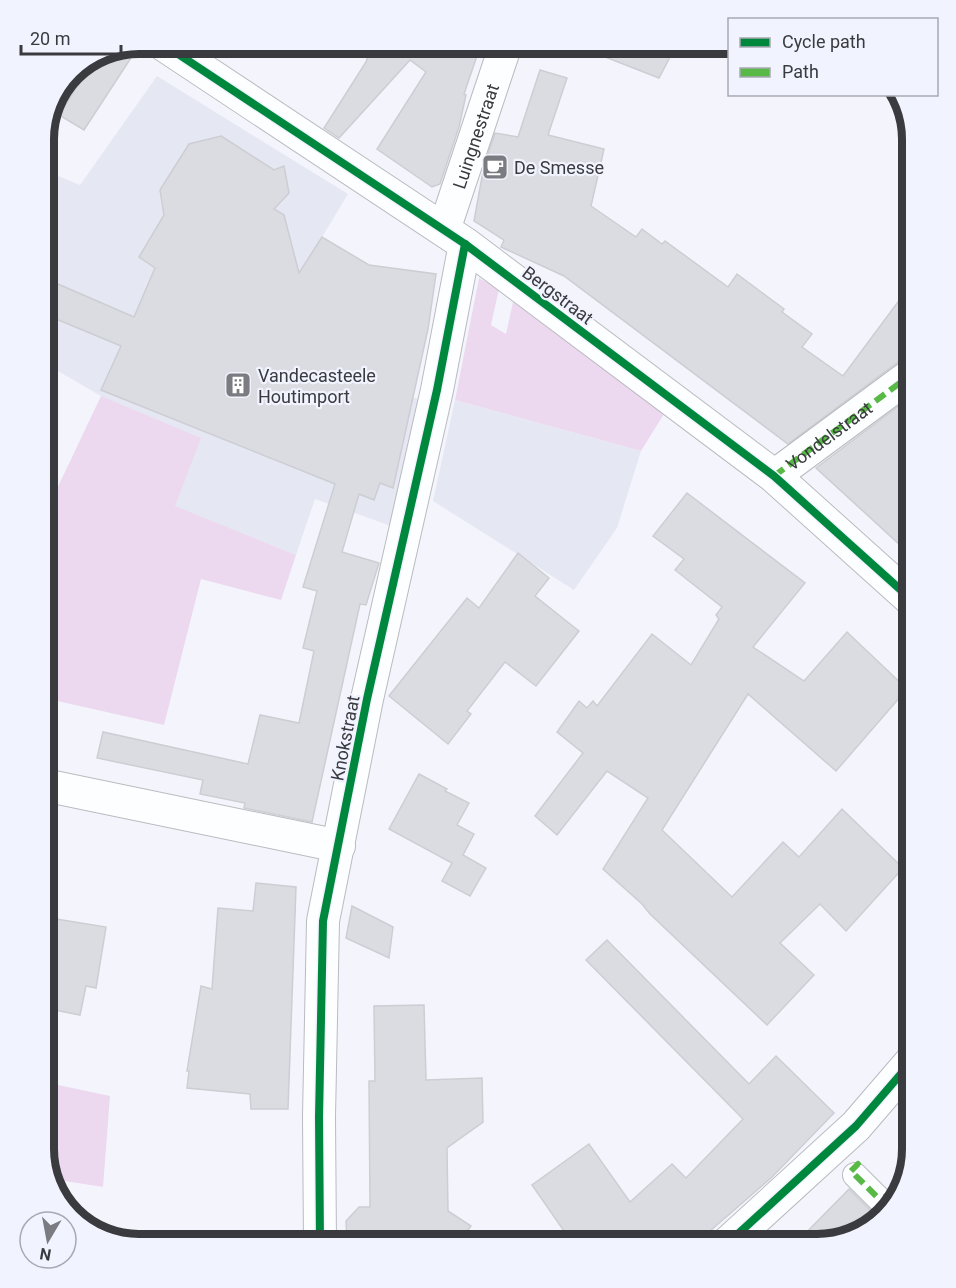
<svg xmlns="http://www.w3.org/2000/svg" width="956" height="1288" viewBox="0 0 956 1288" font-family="Roboto,sans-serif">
	<rect width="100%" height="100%" fill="#f4f5fc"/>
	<g fill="#e5e7f3">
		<path d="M 157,76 L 348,194 L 274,317 L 338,374 L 418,399 L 391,526 L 315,499 L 296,555 L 174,506 L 101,396 L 44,363 L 44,170 L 80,185 Z"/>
		<path d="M 455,400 L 641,451 L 617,528 L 574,590 L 433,501 Z"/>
	</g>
	<g fill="#edd9ef">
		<path d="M 479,278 L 499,289 L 491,325 L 506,334 L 513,302 L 664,414 L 641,451 L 455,400 Z"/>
		<path d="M 101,396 L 201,438 L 175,506 L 296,555 L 281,600 L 201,579 L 164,725 L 44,698 L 44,516 Z"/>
		<path d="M 44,1082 L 110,1096 L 103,1187 L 52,1179 L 44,1149 Z"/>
	</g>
	<g fill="#dbdce1" stroke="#ccced3" stroke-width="1.5">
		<path d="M 140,44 L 84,130 L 59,115 L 82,78 L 73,73 L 76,67 Z"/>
		<path d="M 372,44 L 481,44 L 464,94 L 466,95 L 459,127 L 440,184 L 432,187 L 377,149 L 426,72 L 410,60 L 339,138 L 324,128 L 366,62 Z"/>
		<path d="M 577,44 L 652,44 L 670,57 L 659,78 L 577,46 Z"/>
		<path d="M 540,70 L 567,78 L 548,135 L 604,149 L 591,206 L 636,237 L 642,229 L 662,244 L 665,241 L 728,287 L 737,274 L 784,309 L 782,312 L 812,334 L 802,347 L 843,376 L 912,283 L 912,356 L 901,360 L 788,444 L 564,276 L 501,247 L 504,240 L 474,221 L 484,166 L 495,133 L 518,137 Z"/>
		<path d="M 221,136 L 274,170 L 284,166 L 289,193 L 274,209 L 284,215 L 299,273 L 322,237 L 369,265 L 436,274 L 428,329 L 393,488 L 380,483 L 374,500 L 359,494 L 342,552 L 379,563 L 366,605 L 360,604 L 312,822 L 244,808 L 245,803 L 200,794 L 203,780 L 97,758 L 103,732 L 248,764 L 260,715 L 299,723 L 314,651 L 303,648 L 317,591 L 303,587 L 335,484 L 101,390 L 121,346 L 44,314 L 44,278 L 134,317 L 155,268 L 139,257 L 164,215 L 160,190 L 189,144 Z"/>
		<path d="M 912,396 L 912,556 L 816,468 Z"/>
		<path d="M 687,493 L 805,583 L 753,647 L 804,681 L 847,632 L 907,689 L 836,771 L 748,694 L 662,830 L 732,897 L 783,842 L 799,857 L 842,809 L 903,868 L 846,931 L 820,904 L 780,943 L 814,975 L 767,1025 L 650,914 L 642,904 L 603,869 L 648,798 L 607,771 L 557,835 L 535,816 L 583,753 L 557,732 L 579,701 L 587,708 L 593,701 L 597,706 L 652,634 L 691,665 L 719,619 L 716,615 L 722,607 L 675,570 L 684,559 L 653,536 Z"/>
		<path d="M 518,553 L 549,578 L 535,596 L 579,631 L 536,686 L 505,662 L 467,711 L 471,714 L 448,744 L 389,696 L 467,598 L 479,608 Z"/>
		<path d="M 419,774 L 447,789 L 445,791 L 469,803 L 457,825 L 474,834 L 463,855 L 486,868 L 470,896 L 442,881 L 452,863 L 389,829 Z"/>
		<path d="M 256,883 L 296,887 L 288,1109 L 251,1109 L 250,1094 L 187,1088 L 189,1071 L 187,1071 L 201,986 L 212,989 L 218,908 L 253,911 Z"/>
		<path d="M 352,906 L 393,927 L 389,958 L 346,938 Z"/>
		<path d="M 44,917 L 106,927 L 96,988 L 86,986 L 80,1015 L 44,1008 Z"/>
		<path d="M 607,940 L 749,1084 L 776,1056 L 834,1113 L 772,1177 L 695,1244 L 573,1244 L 532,1185 L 589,1144 L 630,1202 L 672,1164 L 686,1178 L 743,1119 L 586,960 Z"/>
		<path d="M 424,1005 L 426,1080 L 482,1078 L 483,1122 L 447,1148 L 448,1211 L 471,1226 L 458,1244 L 347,1244 L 346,1221 L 359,1207 L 370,1207 L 369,1081 L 375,1081 L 374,1006 Z"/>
		<path d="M 849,1189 L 878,1218 L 864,1232 L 818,1244 L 795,1244 Z"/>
	</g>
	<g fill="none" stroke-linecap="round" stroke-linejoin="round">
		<defs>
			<path id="pedestrian" d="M 855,1175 L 888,1208"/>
			<g id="minor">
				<path id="s1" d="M 444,230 L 506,44"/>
				<path id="s2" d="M 774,476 L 912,374"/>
				<path d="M 44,785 L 339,846"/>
				<path d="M 320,1244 L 319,1117 L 323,921 L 367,699 L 437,390 L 465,244"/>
			</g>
			<path id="tertiary" d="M 163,44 L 465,244 L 774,476 L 912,600"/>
			<path id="primary" d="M 727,1244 L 856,1126 L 912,1061"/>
		</defs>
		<use href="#pedestrian" stroke="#babbc0" stroke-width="26"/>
		<use href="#minor" stroke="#babbc0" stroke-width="34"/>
		<use href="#tertiary" stroke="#babbc0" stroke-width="35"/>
		<use href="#primary" stroke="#babbc0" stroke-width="35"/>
		<use href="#pedestrian" stroke="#fdfeff" stroke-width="24"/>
		<use href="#minor" stroke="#fdfeff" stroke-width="32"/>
		<use href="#tertiary" stroke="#fdfeff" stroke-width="33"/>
		<use href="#primary" stroke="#fdfeff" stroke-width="33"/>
		<g stroke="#58b947" stroke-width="6" stroke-dasharray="12 6" stroke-linecap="butt">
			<path d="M 774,476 L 912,374"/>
			<path d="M 851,1171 L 858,1164 L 861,1169"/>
			<path d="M 855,1175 L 888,1208"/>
			<path d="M 885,1193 L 894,1202"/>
		</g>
		<defs>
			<g id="cycleway">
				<path d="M 163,44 L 465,244 L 774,476 L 912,600"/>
				<path d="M 320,1244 L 319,1117 L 323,921 L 367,699 L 437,390 L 465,244"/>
				<path d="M 727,1244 L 856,1126 L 912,1061"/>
			</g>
		</defs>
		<use href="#cycleway" stroke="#f1f3ff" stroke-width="11"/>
		<use href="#cycleway" stroke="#00873e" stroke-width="8"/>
	</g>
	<defs>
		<symbol id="cafe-square" viewBox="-11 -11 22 22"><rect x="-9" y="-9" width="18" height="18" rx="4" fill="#7b7c81" stroke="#f1f3ff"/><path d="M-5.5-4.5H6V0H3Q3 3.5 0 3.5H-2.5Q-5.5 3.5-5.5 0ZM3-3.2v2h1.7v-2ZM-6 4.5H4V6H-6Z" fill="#fff"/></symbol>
		<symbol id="building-square" viewBox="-11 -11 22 22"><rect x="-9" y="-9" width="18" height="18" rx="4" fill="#7b7c81" stroke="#f1f3ff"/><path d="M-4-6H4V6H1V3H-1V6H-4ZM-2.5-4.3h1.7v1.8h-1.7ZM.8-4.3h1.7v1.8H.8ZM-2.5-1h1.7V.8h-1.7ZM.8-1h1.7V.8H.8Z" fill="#fff"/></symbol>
	</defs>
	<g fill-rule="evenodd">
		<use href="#cafe-square" x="480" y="152" width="30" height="30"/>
		<use href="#building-square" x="223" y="370" width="30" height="30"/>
	</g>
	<g text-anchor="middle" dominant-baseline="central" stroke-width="4.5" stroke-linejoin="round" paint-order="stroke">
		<g font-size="18" fill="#3a3b3f" stroke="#f1f3ff">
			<text stroke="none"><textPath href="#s1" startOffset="99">Luingnestraat</textPath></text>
			<text transform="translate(558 295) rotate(37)">Bergstraat</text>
			<text stroke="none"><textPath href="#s2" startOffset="68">Vondelstraat</textPath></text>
			<text transform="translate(345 738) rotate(-79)">Knokstraat</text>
		</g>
		<g font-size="18" fill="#3a3b3f" stroke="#f1f3ff" text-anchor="start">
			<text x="514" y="167">De Smesse</text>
			<text x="258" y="375">Vandecasteele<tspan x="258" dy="21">Houtimport</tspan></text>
		</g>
	</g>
	<path d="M0 0H956V1288H0ZM139 54H817A85 85 0 0 1 902 139V1149A85 85 0 0 1 817 1234H139A85 85 0 0 1 54 1149V139A85 85 0 0 1 139 54Z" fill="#f1f3ff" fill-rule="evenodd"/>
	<path fill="none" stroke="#3a3b3f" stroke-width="8" d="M139 54H817A85 85 0 0 1 902 139V1149A85 85 0 0 1 817 1234H139A85 85 0 0 1 54 1149V139A85 85 0 0 1 139 54Z"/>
	<rect x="728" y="18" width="210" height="78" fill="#f1f3ff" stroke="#a8a9b2" stroke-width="1.5"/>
	<rect x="740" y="38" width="30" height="9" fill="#00873e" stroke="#a8a9b2" stroke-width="1.5"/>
	<text x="782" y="48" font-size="18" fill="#3a3b3f">Cycle path</text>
	<rect x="740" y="68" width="30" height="9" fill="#58b947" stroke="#a8a9b2" stroke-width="1.5"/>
	<text x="782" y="78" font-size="18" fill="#3a3b3f">Path</text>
	<g transform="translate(48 1240) rotate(190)"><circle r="28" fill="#f1f3ff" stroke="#a8a9b2" stroke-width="1.5"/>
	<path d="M0-4.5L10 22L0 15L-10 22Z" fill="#7b7c81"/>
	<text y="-9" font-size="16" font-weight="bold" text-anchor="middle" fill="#3a3b3f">N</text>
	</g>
	<path d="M21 45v9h100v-9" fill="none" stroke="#3a3b3f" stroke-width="3"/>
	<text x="30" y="45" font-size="18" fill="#3a3b3f" stroke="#f1f3ff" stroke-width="4.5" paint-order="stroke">20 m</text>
</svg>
